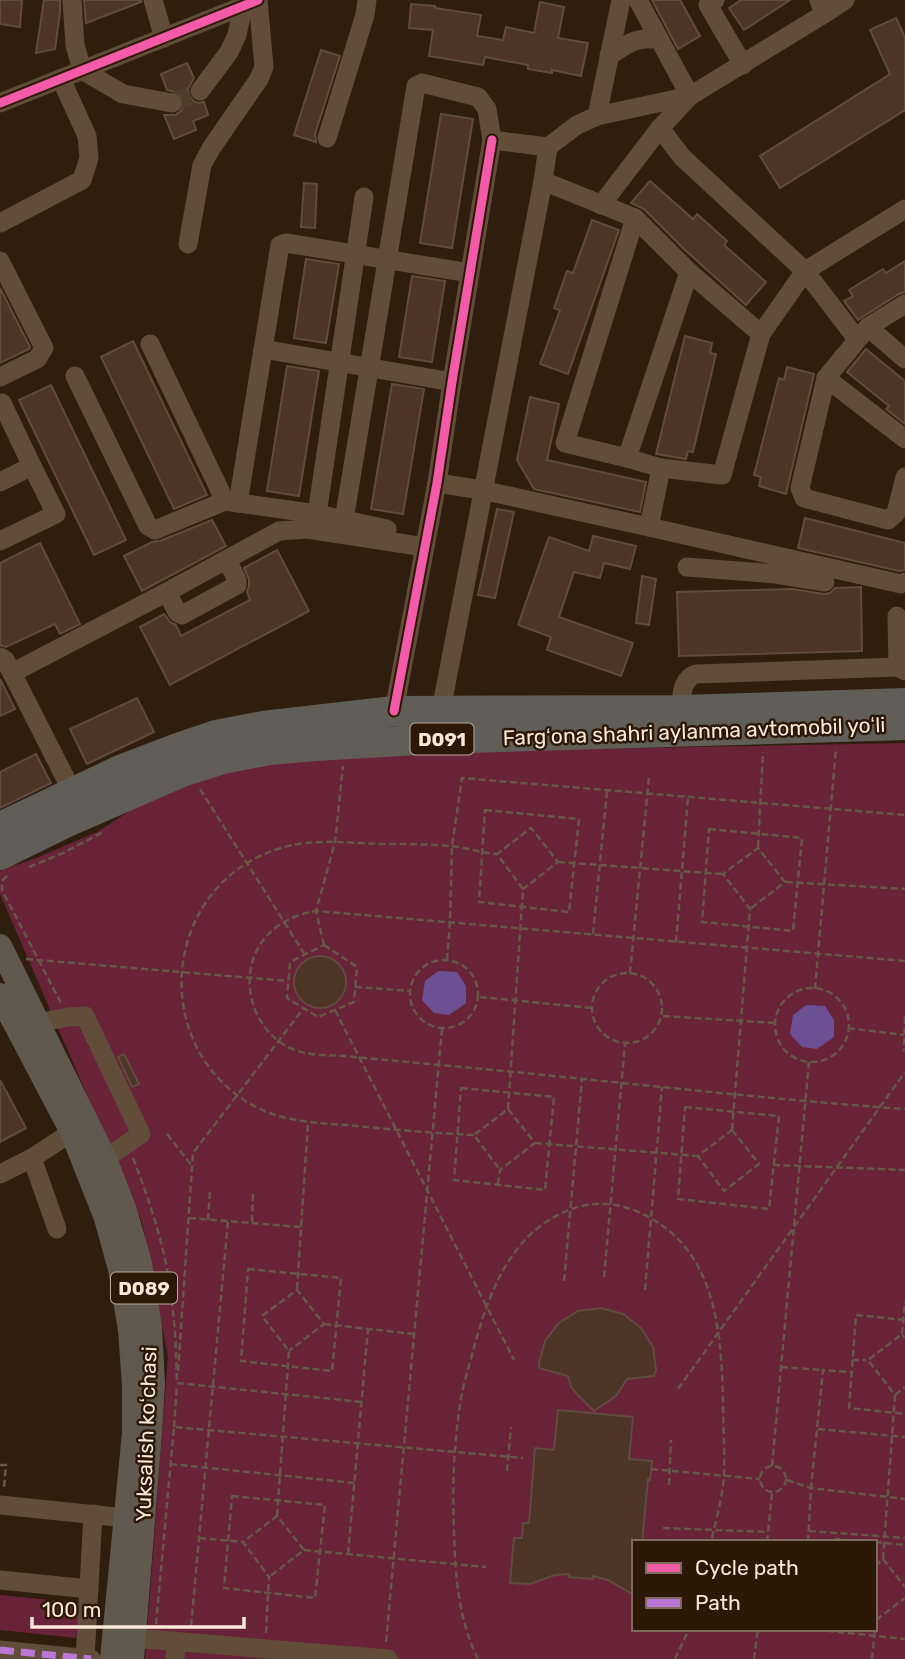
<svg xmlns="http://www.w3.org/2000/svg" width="905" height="1659" viewBox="0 0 905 1659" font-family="Rubik,sans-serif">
	<rect width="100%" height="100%" fill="#2f1e0e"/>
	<g fill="#682339" fill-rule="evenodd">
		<path d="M 905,743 L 905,1659 L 145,1659 L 168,1356 L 142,1222 L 0,894 L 0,872 L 1,870 L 34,859 L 97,832 L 133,809 L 162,794 L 237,769 L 284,761 L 379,753 ZM 634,1542 L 875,1542 L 875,1629 L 634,1629 Z"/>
		<path d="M 0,1595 L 80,1603 L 76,1638 L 0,1630 Z"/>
	</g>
	<g fill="#6d4f93">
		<path d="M 438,971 L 457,972 L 466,986 L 466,1003 L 449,1015 L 434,1013 L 422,1000 L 425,981 Z"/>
		<path d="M 806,1005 L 825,1006 L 834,1020 L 834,1037 L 817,1049 L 802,1047 L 790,1034 L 793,1015 Z"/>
	</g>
	<g fill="#4c3526" stroke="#604b3e" stroke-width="2">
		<path d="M 0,0 L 22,0 L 20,27 L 0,24 Z"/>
		<path d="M 44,0 L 60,0 L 60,12 L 55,49 L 36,53 Z"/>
		<path d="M 84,0 L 141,0 L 141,2 L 86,23 Z"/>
		<path d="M 652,0 L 680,0 L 700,36 L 678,49 Z"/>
		<path d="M 741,0 L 790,0 L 744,30 L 729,8 Z"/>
		<path d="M 540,2 L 564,7 L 558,38 L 588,43 L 581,76 L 552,70 L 552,73 L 528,69 L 528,65 L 485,57 L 483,65 L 429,56 L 433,30 L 409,28 L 411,4 L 435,6 L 435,8 L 481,15 L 477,36 L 503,40 L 506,27 L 534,33 Z"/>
		<path d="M 896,18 L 905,37 L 905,110 L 780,188 L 760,156 L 890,74 L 870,30 Z"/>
		<path d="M 321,50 L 340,56 L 315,134 L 316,142 L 294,135 Z"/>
		<path d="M 187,63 L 194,78 L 188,89 L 189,95 L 193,101 L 198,103 L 204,102 L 208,115 L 193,121 L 196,130 L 174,139 L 164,115 L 175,115 L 181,111 L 184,106 L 184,100 L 179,93 L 167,90 L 161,74 Z"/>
		<path d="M 441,114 L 473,119 L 452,248 L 420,243 Z"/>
		<path d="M 650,181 L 693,219 L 697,214 L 727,241 L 724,245 L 766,282 L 746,305 L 685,250 L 644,209 L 631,203 Z"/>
		<path d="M 304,183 L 317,184 L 315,228 L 301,227 Z"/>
		<path d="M 592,220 L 619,230 L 568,374 L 540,364 L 560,310 L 554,308 L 567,271 L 573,273 Z"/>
		<path d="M 306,259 L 339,264 L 326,343 L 294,338 Z"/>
		<path d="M 905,261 L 905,292 L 899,294 L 858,320 L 844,301 L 853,296 L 849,290 L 883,269 L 886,273 Z"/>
		<path d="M 412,276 L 445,281 L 432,362 L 399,357 Z"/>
		<path d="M 0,288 L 30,347 L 29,349 L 0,363 Z"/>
		<path d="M 685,336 L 712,343 L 710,353 L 716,354 L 693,452 L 688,451 L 686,459 L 656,454 Z"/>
		<path d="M 133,341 L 207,495 L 174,509 L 101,357 Z"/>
		<path d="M 866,349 L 905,381 L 905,424 L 886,409 L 889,406 L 847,372 Z"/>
		<path d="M 287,366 L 319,371 L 299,496 L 267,491 Z"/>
		<path d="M 787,367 L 814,374 L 786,494 L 759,486 L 761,477 L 754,475 L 779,378 L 784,380 Z"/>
		<path d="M 392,384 L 424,389 L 403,514 L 371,509 Z"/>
		<path d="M 51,385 L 126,540 L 94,555 L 19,400 Z"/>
		<path d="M 530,397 L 559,404 L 547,460 L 646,482 L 640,512 L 534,489 L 517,460 Z"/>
		<path d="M 497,509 L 514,512 L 495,598 L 478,595 Z"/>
		<path d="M 805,518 L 905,543 L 905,570 L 899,571 L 798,548 Z"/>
		<path d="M 212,520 L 226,546 L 142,591 L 124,556 L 152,542 L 160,541 Z"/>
		<path d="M 593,536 L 636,546 L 630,569 L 604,563 L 600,578 L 574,572 L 559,617 L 633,643 L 621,676 L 547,650 L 551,637 L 518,625 L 549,537 L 589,551 Z"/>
		<path d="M 40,543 L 80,624 L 60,634 L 55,624 L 6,647 L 0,645 L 0,563 Z"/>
		<path d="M 277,550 L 309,611 L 170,685 L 140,627 L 164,614 L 170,622 L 176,625 L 181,636 L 250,600 L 247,592 L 249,586 L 249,579 L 244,568 Z"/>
		<path d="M 642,576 L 656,579 L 649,625 L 636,623 Z"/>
		<path d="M 861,587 L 862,651 L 679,656 L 677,592 L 792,589 L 824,594 L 830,593 L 835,588 Z"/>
		<path d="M 0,679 L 15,709 L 0,716 Z"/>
		<path d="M 137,698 L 154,732 L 87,764 L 70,729 Z"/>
		<path d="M 36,754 L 51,783 L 0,808 L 0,772 Z"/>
		<circle cx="320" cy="982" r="26"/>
		<path d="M 124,1054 L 139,1084 L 132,1087 L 118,1057 Z"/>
		<path d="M 0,1080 L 26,1128 L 0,1142 Z"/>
		<path d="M 601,1308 L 623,1314 L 641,1328 L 653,1347 L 656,1370 L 654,1376 L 627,1379 L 616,1396 L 594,1411 L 576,1393 L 571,1387 L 568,1376 L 539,1368 L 539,1363 L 545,1341 L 559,1323 L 578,1311 Z"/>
		<path d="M 558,1410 L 633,1417 L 629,1459 L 652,1461 L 650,1480 L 648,1479 L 642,1542 L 634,1542 L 634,1595 L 608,1580 L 593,1576 L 593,1579 L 569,1577 L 569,1574 L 555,1575 L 530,1584 L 510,1583 L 514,1538 L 522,1538 L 523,1523 L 529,1523 L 535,1448 L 554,1450 Z"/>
	</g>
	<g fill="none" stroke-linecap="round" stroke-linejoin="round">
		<path stroke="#4e3c2c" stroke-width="19" stroke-dasharray="19 10" stroke-linecap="butt" d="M 172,103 L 200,91"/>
		<g stroke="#675747" stroke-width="2.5" stroke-dasharray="7 3.5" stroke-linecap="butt">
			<path d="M 200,789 L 305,955"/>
			<path d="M 485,810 L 579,819 L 569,912 L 479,902 Z"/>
			<path d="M 709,829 L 802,838 L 793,931 L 702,922 Z"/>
			<path d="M 758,847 L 763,752"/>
			<path d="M 558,862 L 722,874"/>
			<path d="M 29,867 L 63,853 L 105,831"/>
			<path d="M 7,876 L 2,881 L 2,890 L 61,1003"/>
			<path d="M 786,882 L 905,889"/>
			<path d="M 593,934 L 607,791"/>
			<path d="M 676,942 L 688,798"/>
			<path d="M 324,945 L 357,967 L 354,1002 L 318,1017 L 287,998 L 290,962 Z"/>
			<path d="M 324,945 L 316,911 L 335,842 L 343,766"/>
			<path d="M 26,959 L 288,981"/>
			<circle cx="444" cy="994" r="34"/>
			<path d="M 447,960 L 450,922 L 452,846 L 462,778 L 905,815"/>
			<path d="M 905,961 L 316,911 C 291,915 269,927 257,950 C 239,986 255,1032 292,1049 C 309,1056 327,1055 345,1056 C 376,1059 408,1062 440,1065 C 595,1079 750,1098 905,1109"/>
			<circle cx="627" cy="1008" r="35"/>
			<path d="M 630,973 L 649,777"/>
			<path d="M 355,987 L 411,991"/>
			<circle cx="812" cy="1025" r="37"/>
			<path d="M 815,989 L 836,748"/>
			<path d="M 480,997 L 592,1008"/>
			<path d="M 335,1010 L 514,1360"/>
			<path d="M 663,1016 L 775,1023"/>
			<path d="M 905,1017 L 904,1050 L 905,1051"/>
			<path d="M 848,1028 L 904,1035"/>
			<path d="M 461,1088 L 554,1097 L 545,1190 L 454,1180 Z"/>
			<path d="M 685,1107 L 779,1116 L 769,1209 L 678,1199 Z"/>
			<path d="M 508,1109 L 523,889 L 497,854 L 531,828 L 558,862 L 523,889"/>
			<path d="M 732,1130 L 750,909 L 723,874 L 758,848 L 785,882 L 750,909"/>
			<path d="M 732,1130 L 759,1164 L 724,1191 L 698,1156 Z"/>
			<path d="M 167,1134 L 192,1166"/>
			<path d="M 474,1135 C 435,1133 396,1130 357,1126 C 324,1123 289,1123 258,1108 C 146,1051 160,884 281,848 C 313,838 348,843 381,844 C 404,844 427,844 450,846 C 466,847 481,853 497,854"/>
			<path d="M 535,1143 L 698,1156"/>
			<path d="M 133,1158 C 152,1207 169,1259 173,1312 C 176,1335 176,1359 177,1383 L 362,1402"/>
			<path d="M 773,1165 L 905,1170"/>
			<path d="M 498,1184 L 500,1170 L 535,1143 L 508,1109 L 474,1135 L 500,1170"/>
			<path d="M 189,1218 L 301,1227"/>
			<path d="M 208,1220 L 210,1189"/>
			<path d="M 252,1222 L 253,1193"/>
			<path d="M 248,1269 L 341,1278 L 332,1371 L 241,1361 Z"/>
			<path d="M 604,1277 L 625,1044"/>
			<path d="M 564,1281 L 582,1079"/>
			<path d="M 297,1289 L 308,1122"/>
			<path d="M 645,1290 L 662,1087"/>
			<path d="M 905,1320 L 856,1315 L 849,1408 L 905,1414"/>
			<path d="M 324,1324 L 414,1334"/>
			<path d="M 902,1334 L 905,1301"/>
			<path d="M 852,1360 L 866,1360"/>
			<path d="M 781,1367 L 823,1370"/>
			<path d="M 178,1371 L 193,1153 L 303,1009"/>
			<path d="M 678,1389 L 905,1072"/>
			<path d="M 895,1395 L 905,1387"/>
			<path d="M 174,1427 L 177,1385"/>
			<path d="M 818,1429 L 905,1437"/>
			<path d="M 170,1464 L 355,1483"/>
			<path d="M 0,1465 L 6,1465 L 4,1488"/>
			<circle cx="773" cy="1479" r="13"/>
			<path d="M 772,1466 L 809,1062"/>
			<path d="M 651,1469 L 760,1479"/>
			<path d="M 507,1471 L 511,1427"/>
			<path d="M 787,1480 L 811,1488 L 905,1499"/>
			<path d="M 669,1485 L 671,1440"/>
			<path d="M 232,1496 L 325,1505 L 315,1598 L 224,1588 Z"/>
			<path d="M 277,1516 L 289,1351 L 262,1316 L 297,1290 L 324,1324 L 289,1351"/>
			<path d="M 663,1528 L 768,1532"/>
			<path d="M 809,1531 L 905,1538"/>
			<path d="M 199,1538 L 243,1542"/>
			<path d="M 767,1542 L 772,1493"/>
			<path d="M 808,1542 L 811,1488 L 823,1370 L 851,1372"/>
			<path d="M 836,1542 L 836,1539 L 869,1542"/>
			<path d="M 875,1542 L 905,1545"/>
			<path d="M 304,1550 L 486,1567"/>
			<path d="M 348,1554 L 368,1329"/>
			<path d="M 883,1559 L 895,1395 L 868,1360 L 902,1334 L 905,1338"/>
			<path d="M 875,1566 L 883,1559 L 905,1587"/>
			<path d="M 876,1620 L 905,1598"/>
			<path d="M 156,1624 L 174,1427 L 523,1458"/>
			<path d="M 191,1626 L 228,1221"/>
			<path d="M 829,1629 L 829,1631 L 905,1639"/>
			<path d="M 266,1633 L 269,1577 L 243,1542 L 277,1516 L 304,1550 L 269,1577"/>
			<path d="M 386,1642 L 442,1029"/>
			<path d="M 478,1659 C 458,1619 455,1574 454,1530 C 452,1486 454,1442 461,1398 C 464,1381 470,1364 474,1347 C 487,1301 504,1250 546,1222 C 575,1203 604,1198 636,1211 C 715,1244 721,1326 723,1400 C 723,1425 725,1450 724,1474 C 723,1496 716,1520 711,1542"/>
			<path d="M 675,1659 L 689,1629"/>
			<path d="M 754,1659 L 758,1629"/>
			<path d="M 872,1659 L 875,1629"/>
		</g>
		<g stroke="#614d39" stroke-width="19">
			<path d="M 72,0 L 75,45 L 82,70 L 123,94 L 172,103"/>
			<path d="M 153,0 L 164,38"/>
			<path d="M 638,0 L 690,96 L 660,128 L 682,157 L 805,271 L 905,209"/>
			<path d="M 715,0 L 708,5 L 743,65"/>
			<path d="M 824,14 L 845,0"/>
			<path d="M 609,56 C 627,44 638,35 660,40"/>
			<path d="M 200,91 L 229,52 L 237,35 L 243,6"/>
			<path d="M 0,103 L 258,0"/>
			<path d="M 597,116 L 621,0"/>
			<path d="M 327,138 L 365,15 L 367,0"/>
			<path d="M 492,140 L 548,147 L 577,125 L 597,116 L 690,96 L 824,14 L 819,0"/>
			<path d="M 543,181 L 635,218 L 689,272 L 627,458 L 661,468 L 649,527"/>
			<path d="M 601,205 L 660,128"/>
			<path d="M 0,223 L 82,180 L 89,158 L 87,136 L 61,79"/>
			<path d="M 188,244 L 202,165 L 212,147 L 259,79 L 264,67 L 258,0"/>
			<path d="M 0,261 L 44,348 L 37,359 L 0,377"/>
			<path d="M 689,272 L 761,334"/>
			<path d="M 905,304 L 868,327 L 905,359"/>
			<path d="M 868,327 L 826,378 L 800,488 L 804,498 L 888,520 L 896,513 L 905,477"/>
			<path d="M 150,344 L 225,501 L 317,514 L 387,529"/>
			<path d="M 263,349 L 452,382"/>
			<path d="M 75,376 L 148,526 L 155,530 L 225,501"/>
			<path d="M 826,378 L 905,439"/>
			<path d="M 2,403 L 32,466"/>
			<path d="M 627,458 L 565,443 L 635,218"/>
			<path d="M 661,468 L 722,475 L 761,334 L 805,271 L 857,339"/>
			<path d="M 0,482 L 32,466 L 56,514 L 0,541"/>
			<path d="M 437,483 L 482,490 L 649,527 L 901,584 L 905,582"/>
			<path d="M 238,503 L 280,245 L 286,243 L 470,273"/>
			<path d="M 317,514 L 364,197"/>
			<path d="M 344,520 L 416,86 L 422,83 L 478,97 L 487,109 L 492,140 L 452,382 L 437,483 L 394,711"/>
			<path d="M 687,567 L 776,574 L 825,582"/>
			<path d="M 167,592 L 177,612 L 182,615 L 237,585 L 237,580 L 227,560"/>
			<path d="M 897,616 L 898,667"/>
			<path d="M 0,657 L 5,660 L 12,673 L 73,793"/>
			<path d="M 12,673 L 167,592 L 279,531 L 307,529 L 425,547"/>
			<path d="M 441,710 L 543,181 L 548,147"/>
			<path d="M 680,710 C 682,696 681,679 696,674 L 898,667 L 905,671"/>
			<path d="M 38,1023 L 68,1017 L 85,1016 L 141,1134 L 105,1159"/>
			<path d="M 32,1158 L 57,1229"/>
			<path d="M 0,1174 L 32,1158 L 72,1132"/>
			<path d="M 0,1505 L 126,1518"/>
			<path d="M 0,1580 L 89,1589"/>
			<path d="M 134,1638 L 388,1659"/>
			<path d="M 0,1650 L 91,1659"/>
			<path d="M 85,1659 L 93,1514"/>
			<path d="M 175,1659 L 176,1641"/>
		</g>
		<g stroke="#61594e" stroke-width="24">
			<path d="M 0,946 L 105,1159 L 125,1211 L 140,1263 L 150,1327 L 153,1384 L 150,1433 L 132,1659"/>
			<path d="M 0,995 L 72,1132 L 106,1218 L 120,1269 L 130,1330 L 134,1385 L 134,1433 L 112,1659"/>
		</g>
		<g stroke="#615e57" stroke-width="30">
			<path d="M 0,827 L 120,770 L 175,749 L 216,735 L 263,726 L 394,711 L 680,710 L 905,703"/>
			<path d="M 0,855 L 65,823 L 182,772 L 223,759 L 269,750 L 316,746 L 434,739 L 905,725"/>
		</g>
		<path stroke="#ba77d6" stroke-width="7" stroke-dasharray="14 7" stroke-linecap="butt" d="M 0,1650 L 91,1659"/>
		<defs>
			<g id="cycleway">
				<path d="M 0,103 L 258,0"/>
				<path d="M 394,711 L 437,483 L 452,382 L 492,140"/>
			</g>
		</defs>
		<use href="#cycleway" stroke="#2b1807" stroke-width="13"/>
		<use href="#cycleway" stroke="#f35aa7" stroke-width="9"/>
	</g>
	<g text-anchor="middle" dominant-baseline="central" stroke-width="5" stroke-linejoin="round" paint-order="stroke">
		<g fill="#2b1807" stroke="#bdaa99" stroke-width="2">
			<rect x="410.5" y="723.5" width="63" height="31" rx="5"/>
			<rect x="111" y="1272.5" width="66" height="31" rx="5"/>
		</g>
		<g font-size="19" font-weight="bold" fill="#fce8d8">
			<text x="442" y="739">D091</text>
			<text x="144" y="1288">D089</text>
		</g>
		<g font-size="21" fill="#fce8d8" stroke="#2b1807">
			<text transform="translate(694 731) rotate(-2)">Fargʻona shahri aylanma avtomobil yoʻli</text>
			<text transform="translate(146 1434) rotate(-88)">Yuksalish koʻchasi</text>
		</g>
	</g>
	<rect x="632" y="1540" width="245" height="91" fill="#2b1807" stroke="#7f6b5b" stroke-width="2"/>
	<rect x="646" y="1563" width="35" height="10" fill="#f35aa7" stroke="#7f6b5b" stroke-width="2"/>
	<text x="695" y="1575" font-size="21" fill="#fce8d8">Cycle path</text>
	<rect x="646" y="1598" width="35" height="10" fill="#ba77d6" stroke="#7f6b5b" stroke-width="2"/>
	<text x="695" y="1610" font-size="21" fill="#fce8d8">Path</text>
	<path d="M32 1617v10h212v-10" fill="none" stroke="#fce8d8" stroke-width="3.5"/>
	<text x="42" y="1617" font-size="21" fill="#fce8d8" stroke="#2b1807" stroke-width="5" paint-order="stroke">100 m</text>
</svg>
